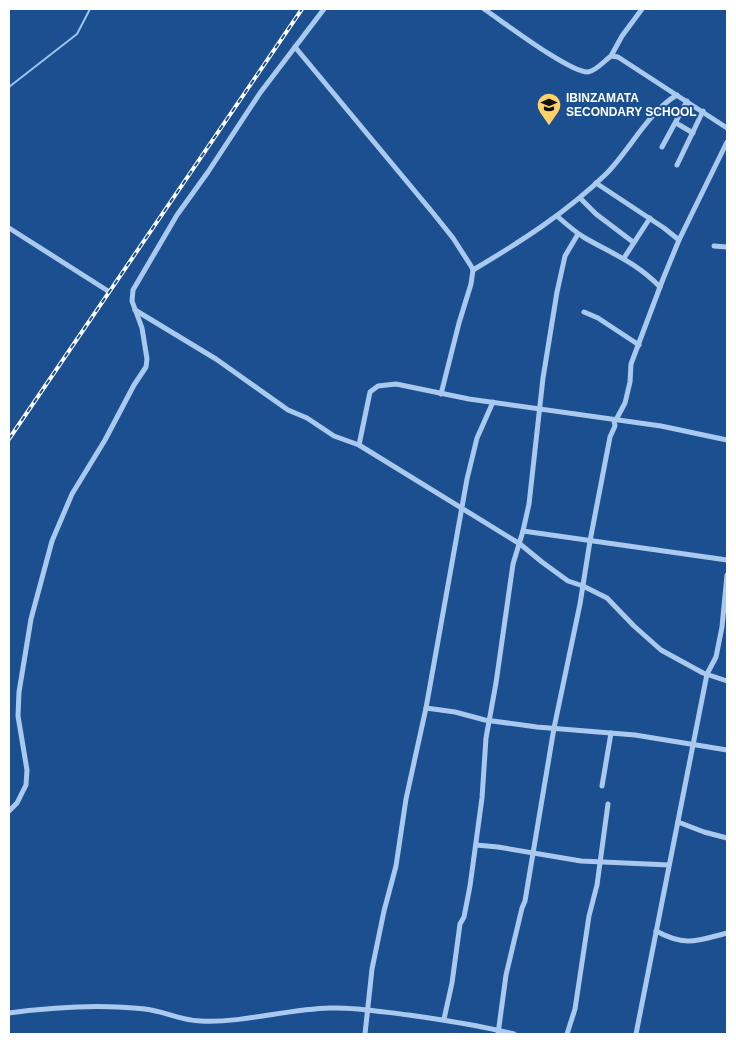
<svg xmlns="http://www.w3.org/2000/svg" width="736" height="1043" viewBox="0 0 736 1043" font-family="Arial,sans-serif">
	<rect width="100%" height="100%" fill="#1b4f8f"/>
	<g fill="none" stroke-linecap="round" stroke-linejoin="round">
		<path stroke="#9cc4f0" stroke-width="2" d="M 9,87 L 77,34 L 90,9"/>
		<g stroke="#a9c9ee" stroke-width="5">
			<path d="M 484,9 C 502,21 570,73 588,72 C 596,71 604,61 611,56 L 618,57 L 727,128"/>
			<path d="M 295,47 L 433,213 L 453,238 L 471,266 L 473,270 L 471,284 L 459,323 L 441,394"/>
			<path d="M 611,56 L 622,36 L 642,9"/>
			<path d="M 676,123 L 693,133"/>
			<path d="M 662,147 L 687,101"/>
			<path d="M 677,165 L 703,111"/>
			<path d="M 596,183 L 664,228 L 679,240"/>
			<path d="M 580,198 L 596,214 L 633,242"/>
			<path d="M 557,216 C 566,224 575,232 585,238 C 613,254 637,263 660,287"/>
			<path d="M 9,228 L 108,291"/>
			<path d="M 714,246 L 727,247"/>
			<path d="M 624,258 L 650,218"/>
			<path d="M 473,270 C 520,242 566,213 606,174 C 629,151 649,111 677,95"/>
			<path d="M 135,310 L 216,359 L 288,410 L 307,418 L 334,436 L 359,445 L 520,544 L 542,562 L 568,581 L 583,586 L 607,598 L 634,626 L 661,650 L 703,673 L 727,681"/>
			<path d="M 584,312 L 598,318 L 639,345"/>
			<path d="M 359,445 L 370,392 L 378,386 L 396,384 L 469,399 L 661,426 L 727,440"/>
			<path d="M 523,531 L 727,560"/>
			<path d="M 426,708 L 455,712 L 485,720 L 537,727 L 635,735 L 727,750"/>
			<path d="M 602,786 L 611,733"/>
			<path d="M 9,811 L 17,803 L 26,785 L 27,770 L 18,716 L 19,692 L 31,619 L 52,541 L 72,494 L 105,440 L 134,385 L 146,367 L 147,359 L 142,328 L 132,301 L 133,290 L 177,215 L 208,172 L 260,93 L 324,9"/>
			<path d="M 678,822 L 704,832 L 727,838"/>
			<path d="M 476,845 L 498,847 L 581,861 L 669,865"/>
			<path d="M 656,931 C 686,947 696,941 727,933"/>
			<path d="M 9,1013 C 53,1007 101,1004 145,1009 C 164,1011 182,1021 201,1021 C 244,1023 287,1009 330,1008 C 356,1007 382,1012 409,1015 C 444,1020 479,1025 514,1034"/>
			<path d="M 444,1019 L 452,983 L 460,924 L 464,917 L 470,886 L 482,798 L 486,738 L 496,683 L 513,564 L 523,531 L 529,504 L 543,378 L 557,292 L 565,256 L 578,234"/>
			<path d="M 365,1034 L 372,969 L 384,911 L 396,866 L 406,799 L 426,708 L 467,479 L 477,438 L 493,402"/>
			<path d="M 498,1034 L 506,975 L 522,908 L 525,901 L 554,728 L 580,604 L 590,541 L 610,437 L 615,426 L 614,421 L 617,418 L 625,403 L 630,382 L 631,364 L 663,279 L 679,240 L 727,142"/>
			<path d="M 567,1034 L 575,1009 L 589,916 L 597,885 L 608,804"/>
			<path d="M 636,1034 L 707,674 L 716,657 L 722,627 L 727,575"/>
		</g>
		<defs>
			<path id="rail" d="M 9,439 L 302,9"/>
		</defs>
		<use href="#rail" stroke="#fff" stroke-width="4"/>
		<use href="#rail" stroke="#1b4f8f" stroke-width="2" stroke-dasharray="5.5" stroke-linecap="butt"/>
	</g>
	<defs>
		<symbol id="school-pin" viewBox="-11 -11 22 30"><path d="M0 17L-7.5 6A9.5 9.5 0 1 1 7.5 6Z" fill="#ffd166" stroke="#1b4f8f"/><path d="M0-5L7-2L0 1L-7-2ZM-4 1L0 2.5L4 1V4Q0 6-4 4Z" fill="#111"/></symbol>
	</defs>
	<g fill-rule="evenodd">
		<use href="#school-pin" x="535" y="91" width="28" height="38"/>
	</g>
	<g text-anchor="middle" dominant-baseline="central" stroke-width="4" stroke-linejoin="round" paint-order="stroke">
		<g font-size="12" font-weight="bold" fill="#fff" stroke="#1b4f8f" text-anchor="start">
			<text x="566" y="98">IBINZAMATA<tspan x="566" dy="14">SECONDARY SCHOOL</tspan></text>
		</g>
	</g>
	<rect width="736" height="1043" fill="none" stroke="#ffffff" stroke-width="20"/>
</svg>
